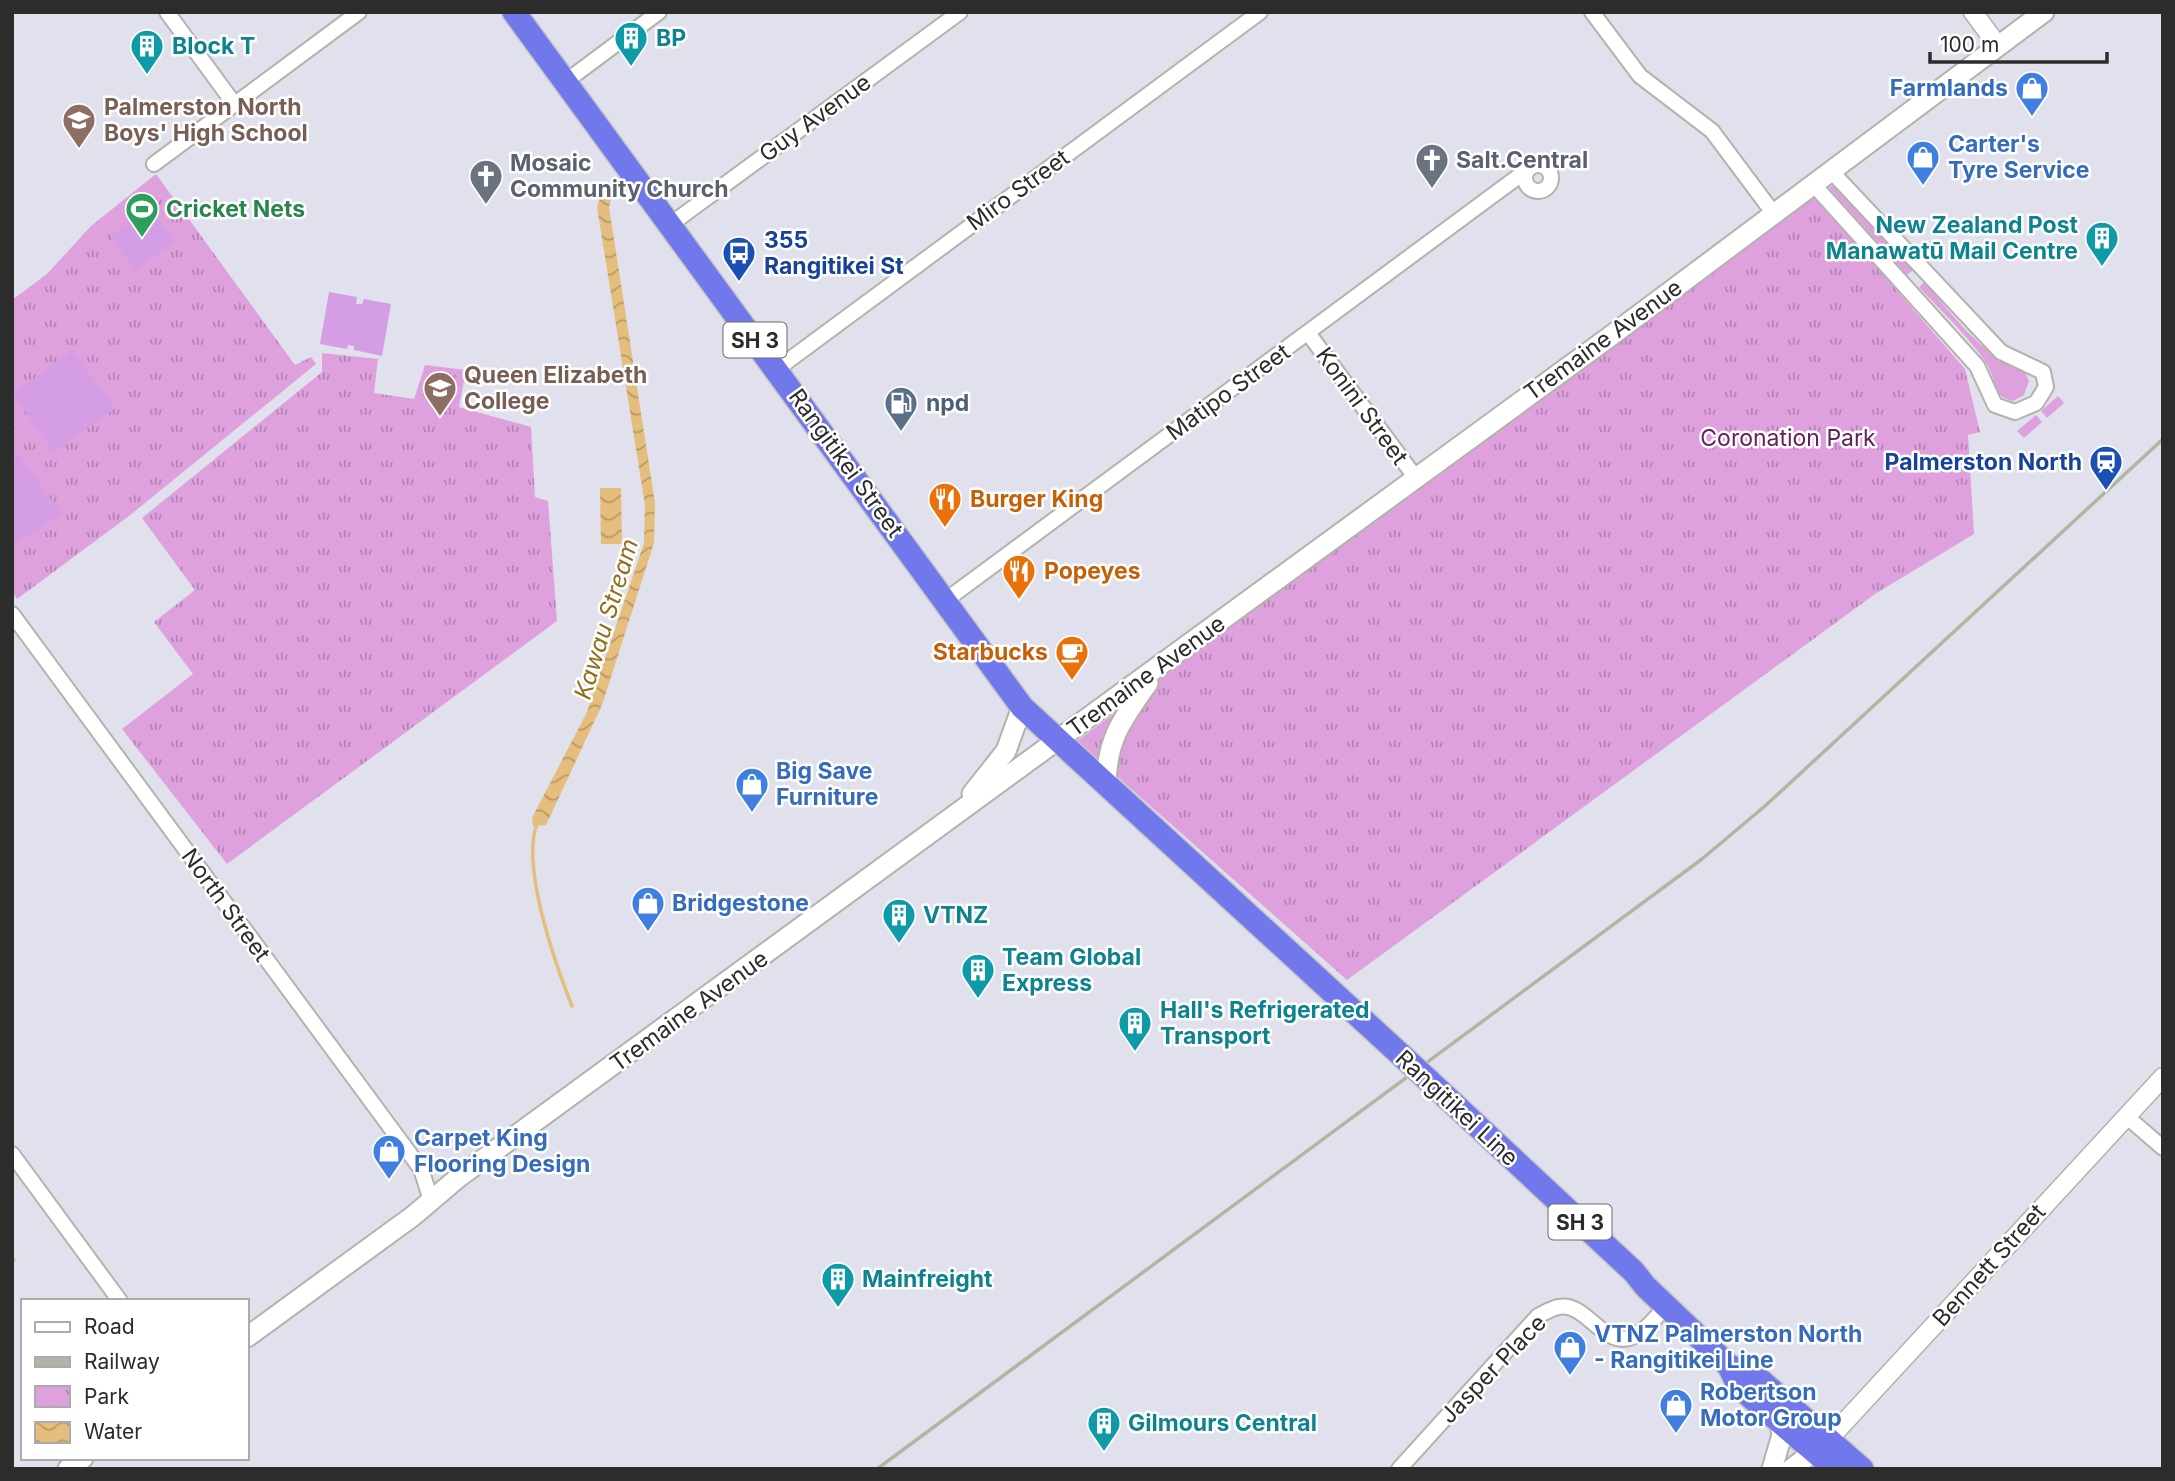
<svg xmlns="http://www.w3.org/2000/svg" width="2175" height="1481" viewBox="0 0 2175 1481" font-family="Inter,sans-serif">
	<defs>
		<pattern id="park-tufts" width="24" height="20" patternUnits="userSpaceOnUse" patternTransform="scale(1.75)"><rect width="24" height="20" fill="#dea1dd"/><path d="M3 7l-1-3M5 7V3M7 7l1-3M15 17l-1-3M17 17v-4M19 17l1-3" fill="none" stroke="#b483b3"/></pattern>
		<pattern id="water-waves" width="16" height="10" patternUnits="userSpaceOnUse" patternTransform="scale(1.75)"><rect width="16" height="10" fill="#e5bd7c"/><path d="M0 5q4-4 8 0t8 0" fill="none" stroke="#ba9a66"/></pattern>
	</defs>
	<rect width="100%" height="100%" fill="#e0e1ec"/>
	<g fill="#dea1dd">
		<path d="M 1833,185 L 1913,270 L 1907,275 L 1829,188 Z"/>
		<path d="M 1924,282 C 1953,314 1980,356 2023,368 L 2029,381 L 2024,395 L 2013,401 C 1994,396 1997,388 1991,373 C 1983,350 1937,307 1919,287 Z"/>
		<path d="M 2058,396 L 2064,403 L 2047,418 L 2041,411 Z"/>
		<path d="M 2036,415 L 2042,422 L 2024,438 L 2017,431 Z"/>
	</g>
	<g fill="url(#park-tufts)">
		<path d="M 156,174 L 295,365 L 311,357 L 316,364 L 129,516 L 17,599 L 12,592 L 12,300 L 47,274 L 91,226 Z"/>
		<path d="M 1814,195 L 1965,369 L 1980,432 L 1968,435 L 1974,534 L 1875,594 L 1347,980 L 1077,741 Z"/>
		<path d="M 322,353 L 378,359 L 374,393 L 414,399 L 425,365 L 466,370 L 459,407 L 531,427 L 535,497 L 548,501 L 557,621 L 227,864 L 122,729 L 193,674 L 154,622 L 195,590 L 142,518 L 322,372 Z"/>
	</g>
	<g fill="#d59ee4">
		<path d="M 150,208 L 174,242 L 135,270 L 110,235 Z"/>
		<path d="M 329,292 L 357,297 L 356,304 L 362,304 L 364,299 L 391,304 L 382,356 L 354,350 L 354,346 L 348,345 L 347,349 L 320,344 Z"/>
		<path d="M 73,350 L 115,408 L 54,452 L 12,394 Z"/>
		<path d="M 19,455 L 61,513 L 12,547 L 12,460 Z"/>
	</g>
	<g fill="url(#water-waves)">
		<path d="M 603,183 L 612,195 L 609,207 L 655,503 L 654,543 L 602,705 L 546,825 L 533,826 L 532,818 L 587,712 L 644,543 L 645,505 L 597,207 Z"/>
		<path d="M 600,488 L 621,488 L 622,544 L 601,544 Z"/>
	</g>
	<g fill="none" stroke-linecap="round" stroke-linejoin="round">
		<g stroke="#e5bd7c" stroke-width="3.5">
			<path d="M 538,822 C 519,862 556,966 572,1006"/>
			<path d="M 12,1261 L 14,1260"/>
		</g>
		<defs>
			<g id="minor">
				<path d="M 167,12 L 235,105"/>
				<path d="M 1592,12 L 1640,76 L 1712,131 L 1774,214"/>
				<path d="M 565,82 L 659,12"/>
				<path d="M 154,164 L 359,12"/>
				<circle cx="1538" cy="178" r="13"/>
				<path d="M 1814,185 L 1977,366 L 1995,405 L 2015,412 L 2036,403 L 2046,387 L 2043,372 L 2001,352 L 1832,172"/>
				<path d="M 671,224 L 960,12"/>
				<path d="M 1308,333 L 1416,478"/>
				<path d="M 777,369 L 1260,12"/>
				<path d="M 946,600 L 1531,167"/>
				<path d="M 12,614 L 421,1169 L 431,1200"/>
				<path d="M 2126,1116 L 2163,1148"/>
				<path d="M 12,1154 L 120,1301"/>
				<path d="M 1399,1469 L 1538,1316 C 1544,1313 1552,1308 1559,1307 C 1588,1301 1605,1355 1638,1334 C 1649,1327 1657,1316 1666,1306"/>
			</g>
			<g id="tertiary">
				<path d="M 1973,12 L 1998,46"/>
				<path d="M 1829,1439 L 2163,1077"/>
			</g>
			<g id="secondary">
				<path d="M 1106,785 C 1107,738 1122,720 1148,683"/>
				<path d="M 972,794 L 1006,751 L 1022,707"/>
				<path d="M 247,1337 L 413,1216 L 459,1177 L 1608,338 L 2044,12"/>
				<path d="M 68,1469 L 83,1458"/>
				<path d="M 1772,1469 L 1782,1435 L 1780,1424"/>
				<path d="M 1791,1469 L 1823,1445"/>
			</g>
			<g id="trunk">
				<path d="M 514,12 L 1022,707 L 1401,1055"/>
				<path d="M 1428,1080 L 1634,1272 L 1645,1286 L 1729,1366 L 1738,1385 L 1753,1399 L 1835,1469"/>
				<path d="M 1729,1366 L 1753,1374 L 1862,1469"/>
			</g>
		</defs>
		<use href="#minor" stroke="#b2b3a9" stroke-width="18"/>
		<use href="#tertiary" stroke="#b2b3a9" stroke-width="21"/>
		<use href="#secondary" stroke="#b2b3a9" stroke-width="23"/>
		<use href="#trunk" stroke="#c4c4c4" stroke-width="26"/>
		<use href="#minor" stroke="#fff" stroke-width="14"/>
		<use href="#tertiary" stroke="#fff" stroke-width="18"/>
		<use href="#secondary" stroke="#fff" stroke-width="19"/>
		<use href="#trunk" stroke="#7078eb" stroke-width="23"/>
		<path stroke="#b1b5a3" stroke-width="3.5" d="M 877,1469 L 1702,859 L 1765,806 L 2163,439"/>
		<defs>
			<path id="trunk-bridge" d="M 1401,1055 L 1428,1080"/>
		</defs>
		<use href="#trunk-bridge" stroke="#c4c4c4" stroke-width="26" stroke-linecap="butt"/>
		<use href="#trunk-bridge" stroke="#7078eb" stroke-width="23"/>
	</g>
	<defs>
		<symbol id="building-pin" viewBox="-11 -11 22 30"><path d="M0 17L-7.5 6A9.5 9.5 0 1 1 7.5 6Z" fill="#0f9aa8" stroke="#fff"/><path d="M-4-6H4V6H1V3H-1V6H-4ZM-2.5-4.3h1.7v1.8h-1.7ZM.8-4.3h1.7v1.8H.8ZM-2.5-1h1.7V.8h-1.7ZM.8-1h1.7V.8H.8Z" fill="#fff"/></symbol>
		<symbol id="shop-pin" viewBox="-11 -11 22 30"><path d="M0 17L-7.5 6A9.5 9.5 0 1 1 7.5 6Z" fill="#3f7fe0" stroke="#fff"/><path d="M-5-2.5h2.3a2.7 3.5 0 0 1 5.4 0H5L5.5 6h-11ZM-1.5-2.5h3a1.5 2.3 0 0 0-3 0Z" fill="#fff"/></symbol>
		<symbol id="school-pin" viewBox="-11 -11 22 30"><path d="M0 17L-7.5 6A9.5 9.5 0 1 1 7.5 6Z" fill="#8d6e63" stroke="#fff"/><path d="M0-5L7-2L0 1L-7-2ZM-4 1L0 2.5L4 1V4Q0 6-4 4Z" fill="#fff"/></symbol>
		<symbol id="church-pin" viewBox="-11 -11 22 30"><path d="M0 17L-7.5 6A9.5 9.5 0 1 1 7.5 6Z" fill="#6b7280" stroke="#fff"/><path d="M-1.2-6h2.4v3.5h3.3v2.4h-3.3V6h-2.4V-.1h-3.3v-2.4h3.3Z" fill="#fff"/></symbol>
		<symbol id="stadium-pin" viewBox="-11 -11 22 30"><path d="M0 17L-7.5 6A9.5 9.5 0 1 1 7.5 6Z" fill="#2e9e5b" stroke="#fff"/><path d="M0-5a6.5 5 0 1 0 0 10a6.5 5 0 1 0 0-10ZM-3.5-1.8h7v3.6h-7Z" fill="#fff"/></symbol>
		<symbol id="bus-pin" viewBox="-11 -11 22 30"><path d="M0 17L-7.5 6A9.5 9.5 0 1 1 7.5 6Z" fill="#1a4fb4" stroke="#fff"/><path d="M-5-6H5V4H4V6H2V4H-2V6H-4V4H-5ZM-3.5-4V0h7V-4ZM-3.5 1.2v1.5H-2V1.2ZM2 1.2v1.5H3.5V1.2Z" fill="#fff"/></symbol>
		<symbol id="fuel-pin" viewBox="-11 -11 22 30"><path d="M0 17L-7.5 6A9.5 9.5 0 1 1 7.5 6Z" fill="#5c6f8a" stroke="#fff"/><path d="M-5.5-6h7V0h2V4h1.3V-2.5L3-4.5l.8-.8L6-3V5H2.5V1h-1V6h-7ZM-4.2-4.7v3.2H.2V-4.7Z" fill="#fff"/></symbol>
		<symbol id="station-pin" viewBox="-11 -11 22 30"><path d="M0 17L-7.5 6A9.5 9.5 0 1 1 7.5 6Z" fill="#1a4fb4" stroke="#fff"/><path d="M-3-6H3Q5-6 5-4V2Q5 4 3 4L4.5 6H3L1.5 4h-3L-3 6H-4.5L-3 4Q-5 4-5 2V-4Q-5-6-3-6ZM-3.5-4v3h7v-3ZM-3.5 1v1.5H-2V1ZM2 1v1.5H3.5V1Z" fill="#fff"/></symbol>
		<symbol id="restaurant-pin" viewBox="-11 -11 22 30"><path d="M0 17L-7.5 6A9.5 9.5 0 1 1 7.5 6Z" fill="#e8710a" stroke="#fff"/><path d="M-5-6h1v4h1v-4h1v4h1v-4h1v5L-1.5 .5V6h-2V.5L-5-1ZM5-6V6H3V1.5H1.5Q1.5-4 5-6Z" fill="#fff"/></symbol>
		<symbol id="cafe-pin" viewBox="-11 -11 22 30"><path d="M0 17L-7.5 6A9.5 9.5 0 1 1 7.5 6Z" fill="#e8710a" stroke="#fff"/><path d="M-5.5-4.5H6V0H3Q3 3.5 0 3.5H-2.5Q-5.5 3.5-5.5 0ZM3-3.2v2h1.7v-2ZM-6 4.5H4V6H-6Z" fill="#fff"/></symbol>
	</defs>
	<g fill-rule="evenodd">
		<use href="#building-pin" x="612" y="19" width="38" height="52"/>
		<use href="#building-pin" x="128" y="27" width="38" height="52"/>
		<use href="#shop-pin" x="2013" y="69" width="38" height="52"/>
		<use href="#school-pin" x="60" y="101" width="38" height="52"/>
		<use href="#shop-pin" x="1904" y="138" width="38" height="52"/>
		<use href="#church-pin" x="1413" y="141" width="38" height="52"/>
		<use href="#church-pin" x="467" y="157" width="38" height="52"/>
		<use href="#stadium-pin" x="123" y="190" width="38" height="52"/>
		<use href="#building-pin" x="2083" y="219" width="38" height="52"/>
		<use href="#bus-pin" x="720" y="234" width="38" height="52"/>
		<use href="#school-pin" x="421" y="369" width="38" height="52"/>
		<use href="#fuel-pin" x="882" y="384" width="38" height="52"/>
		<use href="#station-pin" x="2087" y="443" width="38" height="52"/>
		<use href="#restaurant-pin" x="926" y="480" width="38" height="52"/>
		<use href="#restaurant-pin" x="1000" y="552" width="38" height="52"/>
		<use href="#cafe-pin" x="1053" y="633" width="38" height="52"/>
		<use href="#shop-pin" x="733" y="765" width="38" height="52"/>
		<use href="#shop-pin" x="629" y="884" width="38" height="52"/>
		<use href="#building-pin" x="880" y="896" width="38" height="52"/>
		<use href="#building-pin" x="959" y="951" width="38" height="52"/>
		<use href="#building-pin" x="1116" y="1004" width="38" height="52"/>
		<use href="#shop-pin" x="370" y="1132" width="38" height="52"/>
		<use href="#building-pin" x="819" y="1260" width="38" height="52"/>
		<use href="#shop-pin" x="1551" y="1328" width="38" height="52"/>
		<use href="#shop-pin" x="1657" y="1386" width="38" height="52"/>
		<use href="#building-pin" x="1085" y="1404" width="38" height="52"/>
	</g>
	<g text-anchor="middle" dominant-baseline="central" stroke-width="5" stroke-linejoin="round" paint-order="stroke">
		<g fill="#fff" stroke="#6b6b6b" stroke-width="2">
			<rect x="723.5" y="322.5" width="63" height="35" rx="5"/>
			<rect x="1548.5" y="1204.5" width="63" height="35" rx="5"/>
		</g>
		<g font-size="21" font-weight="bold" fill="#2c2c2c">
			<text x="755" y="340">SH 3</text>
			<text x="1580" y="1222">SH 3</text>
		</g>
		<g font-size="23" font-weight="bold" fill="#0d838f" stroke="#fff" text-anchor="start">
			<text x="656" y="38">BP</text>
			<text x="172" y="46">Block T</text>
			<text x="2078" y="225" text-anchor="end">New Zealand Post<tspan x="2078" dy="26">Manawatū Mail Centre</tspan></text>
			<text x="923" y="915">VTNZ</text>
			<text x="1002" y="957">Team Global<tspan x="1002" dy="26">Express</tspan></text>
			<text x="1160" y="1010">Hall's Refrigerated<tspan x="1160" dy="26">Transport</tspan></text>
			<text x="862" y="1279">Mainfreight</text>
			<text x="1128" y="1423">Gilmours Central</text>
		</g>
		<g font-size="23" font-weight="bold" fill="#366cbe" stroke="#fff" text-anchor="start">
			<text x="2008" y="88" text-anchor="end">Farmlands</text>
			<text x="1948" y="144">Carter's<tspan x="1948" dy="26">Tyre Service</tspan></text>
			<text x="776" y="771">Big Save<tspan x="776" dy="26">Furniture</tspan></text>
			<text x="672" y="903">Bridgestone</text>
			<text x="414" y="1138">Carpet King<tspan x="414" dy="26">Flooring Design</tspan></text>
			<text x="1594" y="1334">VTNZ Palmerston North<tspan x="1594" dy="26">- Rangitikei Line</tspan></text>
			<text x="1700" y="1392">Robertson<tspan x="1700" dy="26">Motor Group</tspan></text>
		</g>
		<g font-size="23" font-weight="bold" fill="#785e54" stroke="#fff" text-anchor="start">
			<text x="104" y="107">Palmerston North<tspan x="104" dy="26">Boys' High School</tspan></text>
			<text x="464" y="375">Queen Elizabeth<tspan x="464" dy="26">College</tspan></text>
		</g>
		<g font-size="23" fill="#2c2c2c" stroke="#fff">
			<text transform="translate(815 118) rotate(-36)">Guy Avenue</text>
			<text transform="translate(1018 190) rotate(-36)">Miro Street</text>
			<text transform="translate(1603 340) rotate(-36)">Tremaine Avenue</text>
			<text transform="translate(1228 392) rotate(-36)">Matipo Street</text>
			<text transform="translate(1362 406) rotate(54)">Konini Street</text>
			<text transform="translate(846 463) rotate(54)">Rangitikei Street</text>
			<text transform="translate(1146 676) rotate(-36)">Tremaine Avenue</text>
			<text transform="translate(226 905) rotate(54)">North Street</text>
			<text transform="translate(689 1011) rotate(-36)">Tremaine Avenue</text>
			<text transform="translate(1457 1108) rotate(43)">Rangitikei Line</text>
			<text transform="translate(1989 1265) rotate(-48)">Bennett Street</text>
			<text transform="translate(1493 1369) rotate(-46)">Jasper Place</text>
		</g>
		<g font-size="23" font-weight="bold" fill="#5b616d" stroke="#fff" text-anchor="start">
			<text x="1456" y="160">Salt.Central</text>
			<text x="510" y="163">Mosaic<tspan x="510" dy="26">Community Church</tspan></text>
		</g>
		<g font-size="23" font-weight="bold" fill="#27864d" stroke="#fff" text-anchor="start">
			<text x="166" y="209">Cricket Nets</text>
		</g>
		<g font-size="23" font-weight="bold" fill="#164399" stroke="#fff" text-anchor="start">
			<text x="764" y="240">355<tspan x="764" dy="26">Rangitikei St</tspan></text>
			<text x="2082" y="462" text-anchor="end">Palmerston North</text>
		</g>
		<g font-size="23" font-weight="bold" fill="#4e5e75" stroke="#fff" text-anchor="start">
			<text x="926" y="403">npd</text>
		</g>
		<g font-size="23" fill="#64215a" stroke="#fff">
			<text x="1788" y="438">Coronation Park</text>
		</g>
		<g font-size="23" font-weight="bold" fill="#c56008" stroke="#fff" text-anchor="start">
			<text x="970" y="499">Burger King</text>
			<text x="1044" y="571">Popeyes</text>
			<text x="1048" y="652" text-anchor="end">Starbucks</text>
		</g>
		<g font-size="24" font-style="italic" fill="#936e19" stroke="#fff">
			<text transform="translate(606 619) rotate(-73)">Kawau Stream</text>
		</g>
	</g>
	<rect width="2175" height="1481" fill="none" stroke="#2c2c2c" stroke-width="28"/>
	<rect x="21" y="1299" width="228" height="161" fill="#ffffff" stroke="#ababab" stroke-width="2"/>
	<rect x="35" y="1322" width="35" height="10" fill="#ffffff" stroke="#ababab" stroke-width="2"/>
	<text x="84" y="1334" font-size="21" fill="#2c2c2c">Road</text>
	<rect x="35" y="1357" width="35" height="10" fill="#b1b5a3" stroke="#ababab" stroke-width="2"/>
	<text x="84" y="1369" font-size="21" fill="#2c2c2c">Railway</text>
	<rect x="35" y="1386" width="35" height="21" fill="url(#park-tufts)" stroke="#ababab" stroke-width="2"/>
	<text x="84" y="1404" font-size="21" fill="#2c2c2c">Park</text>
	<rect x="35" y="1422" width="35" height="21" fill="url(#water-waves)" stroke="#ababab" stroke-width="2"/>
	<text x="84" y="1439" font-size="21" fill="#2c2c2c">Water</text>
	<path d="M1930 52v10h177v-10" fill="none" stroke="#2c2c2c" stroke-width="3.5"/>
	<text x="1940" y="52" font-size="21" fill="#2c2c2c" stroke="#ffffff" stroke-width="5" paint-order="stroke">100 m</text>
</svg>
